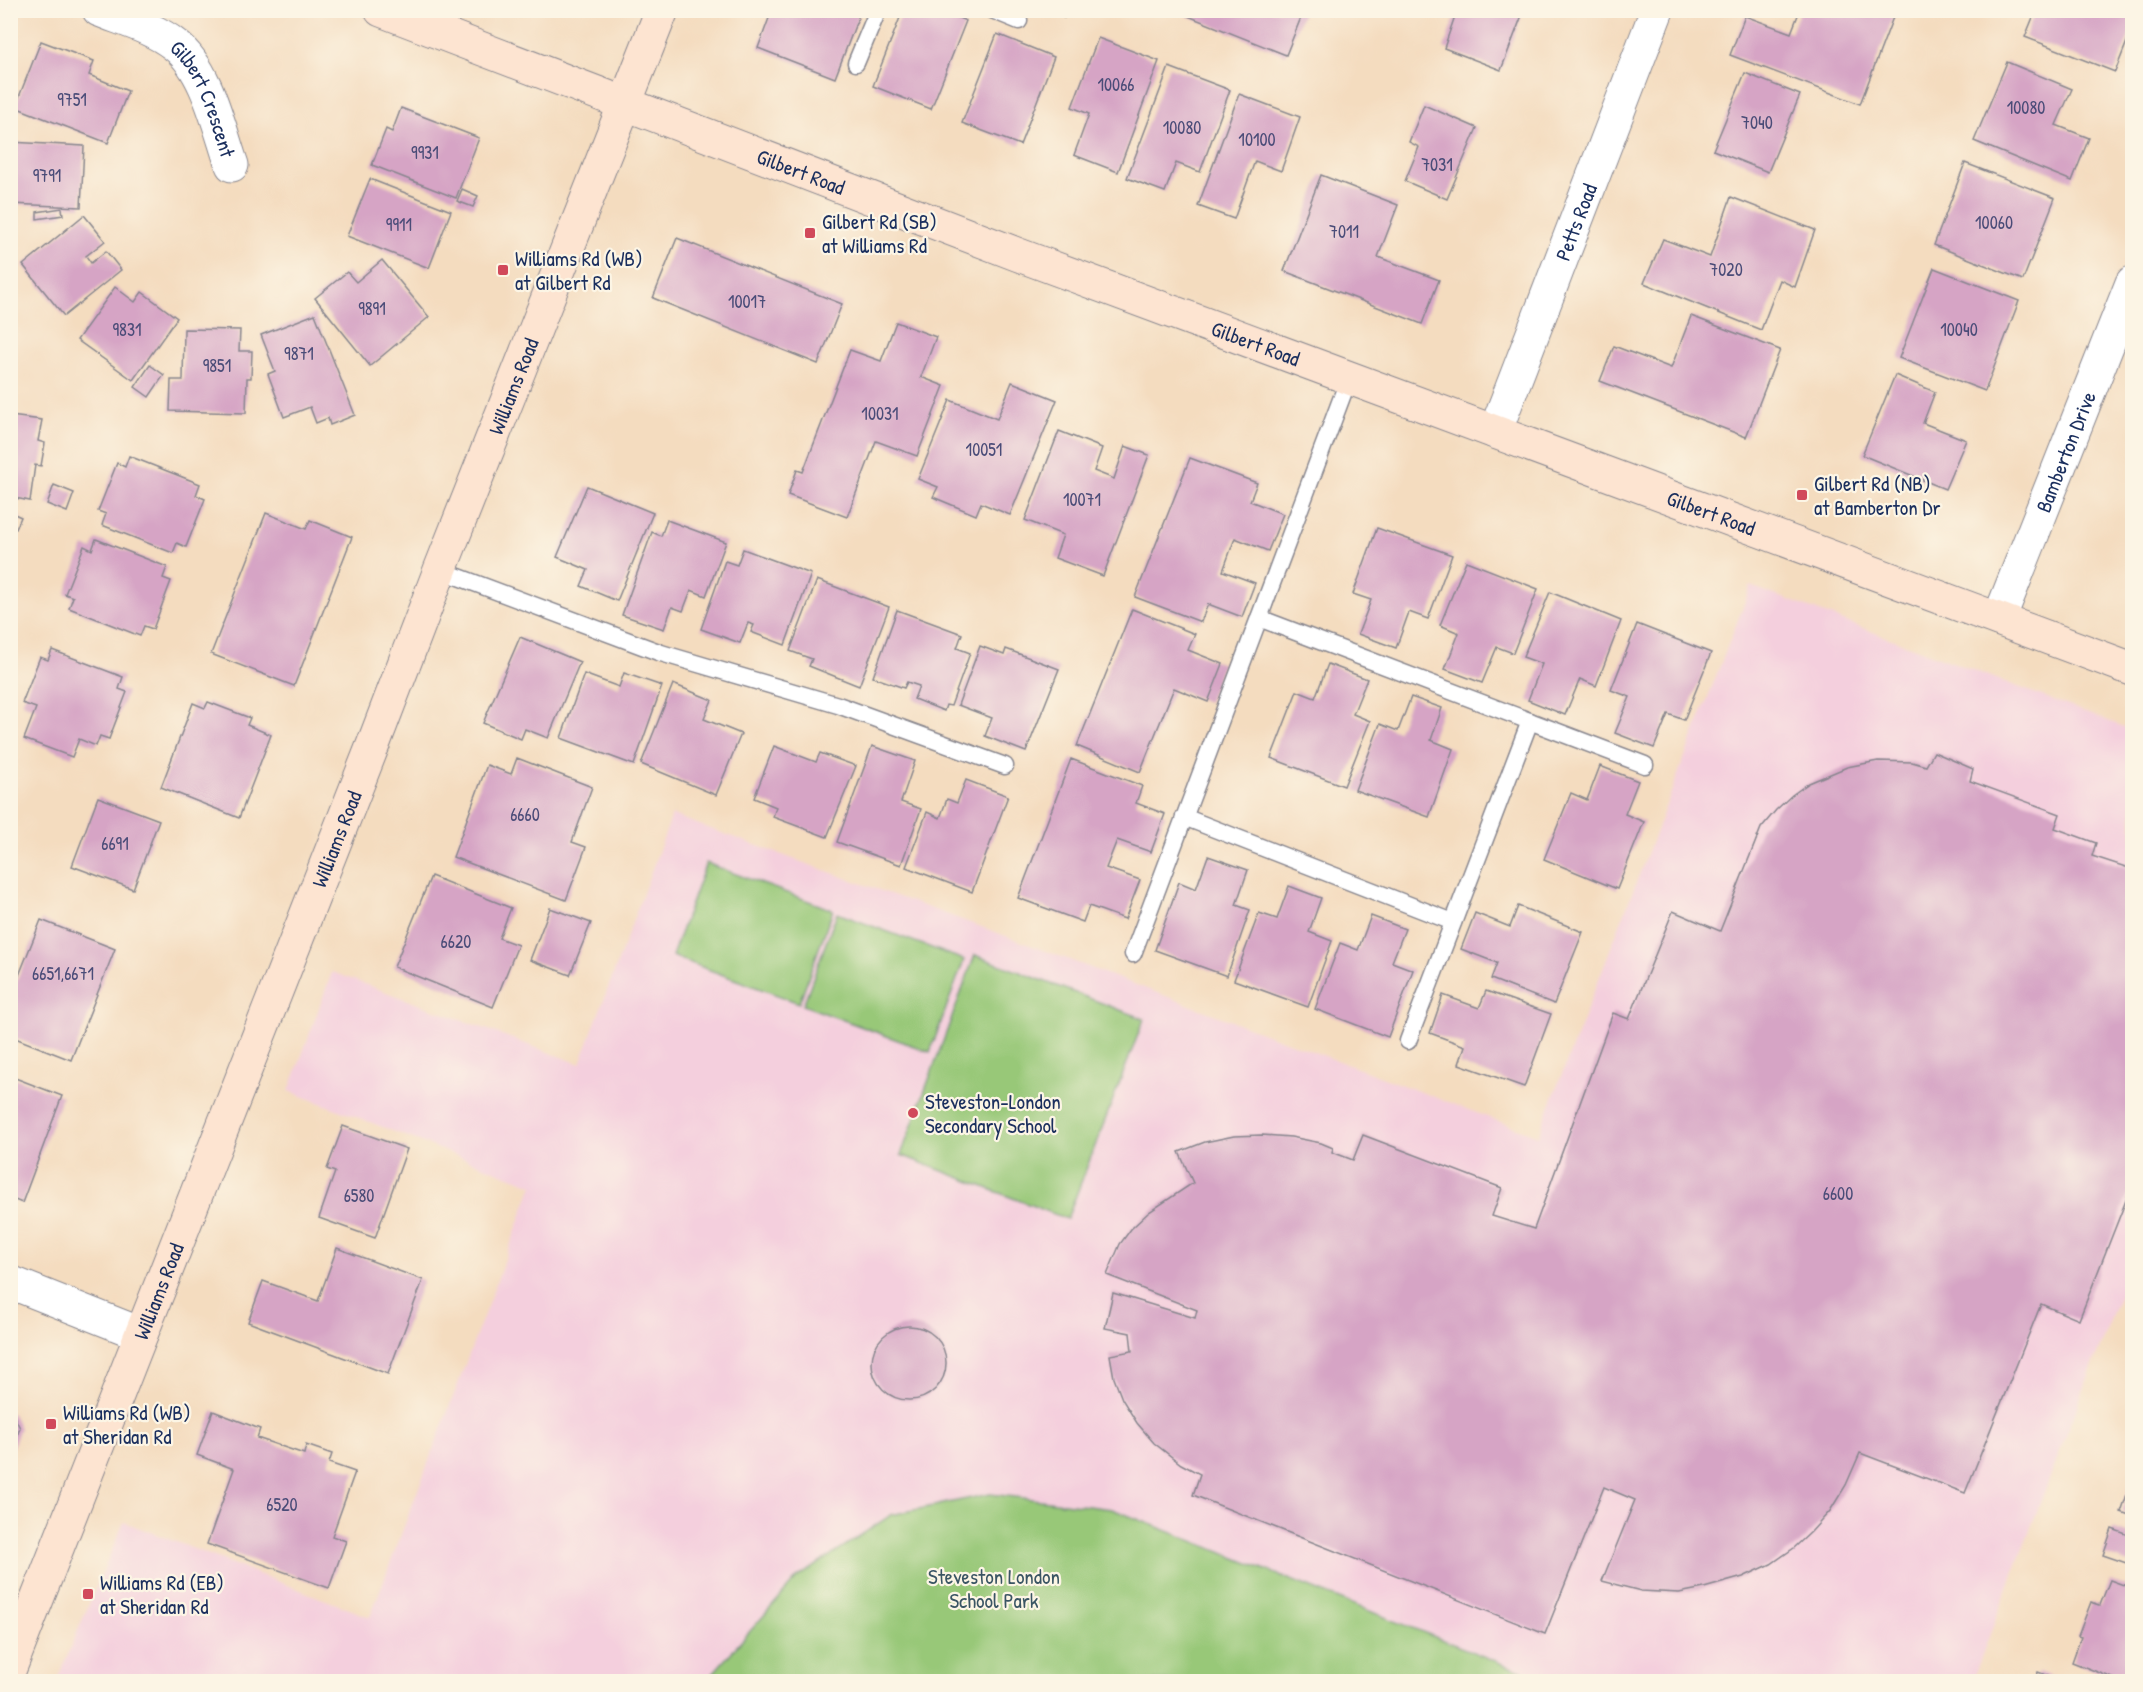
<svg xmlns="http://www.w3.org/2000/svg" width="2143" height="1692" viewBox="0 0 2143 1692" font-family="'Patrick Hand',sans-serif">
	<rect width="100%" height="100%" fill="#fcf5e5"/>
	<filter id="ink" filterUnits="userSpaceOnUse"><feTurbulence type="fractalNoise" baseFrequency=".0167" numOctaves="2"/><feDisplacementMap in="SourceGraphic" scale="12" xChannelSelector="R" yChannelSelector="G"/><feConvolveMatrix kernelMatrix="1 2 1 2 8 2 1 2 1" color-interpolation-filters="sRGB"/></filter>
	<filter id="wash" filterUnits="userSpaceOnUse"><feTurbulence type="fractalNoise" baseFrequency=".008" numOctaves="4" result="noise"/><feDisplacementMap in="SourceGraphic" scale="24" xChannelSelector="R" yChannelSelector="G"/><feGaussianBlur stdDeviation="1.35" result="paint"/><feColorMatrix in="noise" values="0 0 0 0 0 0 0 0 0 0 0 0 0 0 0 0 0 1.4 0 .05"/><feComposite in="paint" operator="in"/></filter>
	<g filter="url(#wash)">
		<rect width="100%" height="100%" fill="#f4dcbf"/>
		<path fill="#f4cfdd" d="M 1751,586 L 2132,730 L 2132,1263 L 1972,1681 L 1546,1681 L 1112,1509 L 797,1578 L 706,1681 L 56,1682 L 124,1522 L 370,1617 L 533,1185 L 289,1091 L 332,972 L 580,1064 L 672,815 L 987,929 L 1538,1136 Z"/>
		<g fill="#98c878" stroke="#5a7c6b" stroke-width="1.5">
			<path d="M 706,863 L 833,910 L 799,1003 L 672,956 Z"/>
			<path d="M 837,913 L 964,960 L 930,1052 L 803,1005 Z"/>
			<path d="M 975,955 L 1144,1019 L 1067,1219 L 901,1155 Z"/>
			<path d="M 990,1494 L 1112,1509 L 1546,1681 L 706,1681 L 797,1578 L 891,1515 Z"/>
		</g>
		<g id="blocks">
			<g fill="#d6a4c5">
				<path d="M 772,10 L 861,10 L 835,78 L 758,48 Z"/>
				<path d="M 903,10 L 940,10 L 966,21 L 931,109 L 873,86 Z"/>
				<path d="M 1046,10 L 1067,10 L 1064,18 Z"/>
				<path d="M 1173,10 L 1304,10 L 1286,55 Z"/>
				<path d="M 1457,10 L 1524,10 L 1501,70 L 1444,48 Z"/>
				<path d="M 1800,10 L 1895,12 L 1860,104 L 1730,55 L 1745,16 L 1791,33 Z"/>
				<path d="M 2036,10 L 2132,10 L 2132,29 L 2115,72 L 2025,37 Z"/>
				<path d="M 997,34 L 1054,57 L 1020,145 L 962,123 Z"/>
				<path d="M 1098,38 L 1159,61 L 1118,172 L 1074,155 L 1089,114 L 1072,107 Z"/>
				<path d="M 41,41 L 94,61 L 89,75 L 128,91 L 108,143 L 15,107 Z"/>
				<path d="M 2007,62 L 2072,89 L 2056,125 L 2089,138 L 2072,181 L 1974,141 Z"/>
				<path d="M 1169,67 L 1230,90 L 1200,172 L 1176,163 L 1165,192 L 1127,178 Z"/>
				<path d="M 1745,73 L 1800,95 L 1768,172 L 1713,150 Z"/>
				<path d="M 1239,94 L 1300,117 L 1281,171 L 1255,161 L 1234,219 L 1198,206 Z"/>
				<path d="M 1424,105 L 1477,128 L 1447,199 L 1405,181 L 1419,147 L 1409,142 Z"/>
				<path d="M 401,108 L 479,138 L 456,198 L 372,165 L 386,129 L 392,132 Z"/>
				<path d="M 10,142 L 84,146 L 81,207 L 10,204 Z"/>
				<path d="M 1965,163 L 2055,198 L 2023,280 L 1934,245 Z"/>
				<path d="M 1321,175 L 1398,205 L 1378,257 L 1439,280 L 1422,324 L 1284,271 Z"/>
				<path d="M 370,179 L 451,211 L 429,268 L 347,236 Z"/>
				<path d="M 462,189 L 478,196 L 473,207 L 457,201 Z"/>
				<path d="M 1731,197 L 1815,230 L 1795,287 L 1780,280 L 1761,330 L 1644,283 L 1663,239 L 1710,257 Z"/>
				<path d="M 62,208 L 63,215 L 37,219 L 37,212 Z"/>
				<path d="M 84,215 L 105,241 L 86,256 L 91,263 L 106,251 L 121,270 L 64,316 L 23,265 Z"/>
				<path d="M 677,238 L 842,304 L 818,364 L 653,298 Z"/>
				<path d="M 382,260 L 429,317 L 370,366 L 315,298 L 347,272 L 356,282 Z"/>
				<path d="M 1934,268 L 2019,301 L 1985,391 L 1899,358 Z"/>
				<path d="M 115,287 L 135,302 L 142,292 L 177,318 L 133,380 L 77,340 Z"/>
				<path d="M 315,314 L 355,415 L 330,425 L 328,418 L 316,423 L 310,407 L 284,417 L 268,374 L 275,371 L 261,335 Z"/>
				<path d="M 1691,316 L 1780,350 L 1746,437 L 1600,381 L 1614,346 L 1671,368 Z"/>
				<path d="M 896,322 L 936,337 L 921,377 L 944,386 L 917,456 L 876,441 L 847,517 L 788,495 L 797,470 L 803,472 L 850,350 L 881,361 Z"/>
				<path d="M 184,329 L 240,330 L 239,351 L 252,351 L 251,378 L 247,378 L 246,413 L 170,411 L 171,380 L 183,380 Z"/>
				<path d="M 150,365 L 164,375 L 149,397 L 135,387 Z"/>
				<path d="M 1895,375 L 1935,392 L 1923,423 L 1966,440 L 1945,489 L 1862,455 Z"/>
				<path d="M 1012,382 L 1057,400 L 1010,515 L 981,503 L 976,515 L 933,497 L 938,487 L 918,479 L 950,400 L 997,419 Z"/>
				<path d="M 10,416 L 42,420 L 38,441 L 45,443 L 41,466 L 35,465 L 30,501 L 10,497 Z"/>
				<path d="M 1059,431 L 1102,448 L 1094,471 L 1114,479 L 1125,446 L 1149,455 L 1103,576 L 1055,558 L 1063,535 L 1025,520 Z"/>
				<path d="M 129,456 L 200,484 L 196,495 L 205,499 L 186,547 L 177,543 L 173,553 L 102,525 L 106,514 L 98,511 L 117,463 L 125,467 Z"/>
				<path d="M 1190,458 L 1257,483 L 1250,501 L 1283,514 L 1268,551 L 1235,538 L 1223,571 L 1255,583 L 1242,617 L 1208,604 L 1201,622 L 1135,597 Z"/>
				<path d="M 54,485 L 74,493 L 67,512 L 47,504 Z"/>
				<path d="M 587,486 L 653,513 L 617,601 L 581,586 L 588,570 L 557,557 Z"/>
				<path d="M 10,512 L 21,517 L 16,529 L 10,527 Z"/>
				<path d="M 266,513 L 306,529 L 310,520 L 352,537 L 294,686 L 211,654 Z"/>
				<path d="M 667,520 L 726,542 L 706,596 L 691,590 L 683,611 L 672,607 L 664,629 L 622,615 L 652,532 L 661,536 Z"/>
				<path d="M 1377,528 L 1452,555 L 1428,619 L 1409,612 L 1396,648 L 1358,634 L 1371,600 L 1353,594 Z"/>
				<path d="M 96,539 L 167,567 L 163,578 L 171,581 L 153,629 L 144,626 L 140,636 L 69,608 L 73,597 L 65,594 L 84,546 L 92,550 Z"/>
				<path d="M 743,549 L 811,574 L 785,645 L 751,632 L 754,625 L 748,623 L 740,643 L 701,629 L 725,561 L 737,565 Z"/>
				<path d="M 1466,561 L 1538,589 L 1513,653 L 1497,647 L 1482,683 L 1445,669 L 1459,633 L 1440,625 Z"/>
				<path d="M 817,580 L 889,607 L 859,686 L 809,666 L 812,659 L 790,651 Z"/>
				<path d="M 1550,592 L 1621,621 L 1596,686 L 1580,679 L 1565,715 L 1528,700 L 1542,664 L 1523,657 Z"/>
				<path d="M 1132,609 L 1195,634 L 1188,650 L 1223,664 L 1208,702 L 1174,688 L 1140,772 L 1077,746 Z"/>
				<path d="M 897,610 L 962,634 L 957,648 L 970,653 L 951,706 L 946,705 L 944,711 L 914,699 L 919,686 L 907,682 L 904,688 L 873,677 Z"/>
				<path d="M 1637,624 L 1711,653 L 1684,720 L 1668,714 L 1654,748 L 1615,733 L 1630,697 L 1611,690 Z"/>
				<path d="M 520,637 L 580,662 L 548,738 L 525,729 L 521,739 L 483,723 Z"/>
				<path d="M 980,646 L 1004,655 L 1006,649 L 1059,669 L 1026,752 L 985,736 L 992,718 L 958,705 Z"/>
				<path d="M 52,650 L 123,677 L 119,689 L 127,692 L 109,739 L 100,736 L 96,746 L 79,739 L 72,757 L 24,739 L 36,708 L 22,703 L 40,657 L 48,660 Z"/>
				<path d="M 1328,664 L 1367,679 L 1353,714 L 1370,721 L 1344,786 L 1271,758 L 1297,691 L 1315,698 Z"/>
				<path d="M 624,673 L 662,686 L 634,765 L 561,738 L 584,674 L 619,687 Z"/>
				<path d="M 673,684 L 712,700 L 704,719 L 741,734 L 716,795 L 641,764 Z"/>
				<path d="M 1411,697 L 1442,708 L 1431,740 L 1453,749 L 1429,817 L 1355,790 L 1380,724 L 1398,731 Z"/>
				<path d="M 208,702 L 250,718 L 247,725 L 271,735 L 239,818 L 161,787 L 193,703 L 205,708 Z"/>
				<path d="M 774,746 L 816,762 L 820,753 L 856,766 L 827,837 L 773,817 L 776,807 L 754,798 Z"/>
				<path d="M 872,746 L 915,761 L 901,802 L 921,809 L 901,865 L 837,842 Z"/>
				<path d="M 1934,752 L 1973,769 L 1970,781 L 2060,814 L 2055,828 L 2096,843 L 2092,856 L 2132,869 L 2132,1185 L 2079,1320 L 2041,1304 L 1965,1493 L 1860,1453 L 1846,1485 L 1830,1511 L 1811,1532 L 1794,1548 L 1771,1564 L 1743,1577 L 1704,1588 L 1679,1593 L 1641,1591 L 1602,1581 L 1635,1500 L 1604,1487 L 1545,1634 L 1193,1495 L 1200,1474 L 1181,1464 L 1154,1443 L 1137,1423 L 1122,1399 L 1114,1378 L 1110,1355 L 1132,1351 L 1130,1333 L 1105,1328 L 1113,1293 L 1195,1318 L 1197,1310 L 1107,1275 L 1120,1244 L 1131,1229 L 1149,1212 L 1193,1183 L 1179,1152 L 1205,1142 L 1234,1136 L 1262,1135 L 1291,1137 L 1321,1143 L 1333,1148 L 1332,1152 L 1353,1160 L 1363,1135 L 1502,1188 L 1492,1216 L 1534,1229 L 1613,1013 L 1629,1019 L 1673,911 L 1720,931 L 1761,828 L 1776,810 L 1792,795 L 1809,783 L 1847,767 L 1878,761 L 1912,762 L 1926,766 Z"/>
				<path d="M 517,758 L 592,787 L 572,842 L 586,847 L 566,900 L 453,857 L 487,765 L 511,774 Z"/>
				<path d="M 1071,759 L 1142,786 L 1136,803 L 1165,814 L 1151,852 L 1117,840 L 1106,868 L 1140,880 L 1125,919 L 1089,906 L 1083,922 L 1018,898 Z"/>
				<path d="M 1600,766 L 1638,781 L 1625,814 L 1644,822 L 1617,889 L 1544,859 L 1571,793 L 1587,800 Z"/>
				<path d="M 966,780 L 1008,796 L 972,892 L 906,867 L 927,812 L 940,818 L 947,799 L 957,803 Z"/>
				<path d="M 98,797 L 159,820 L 133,889 L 72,866 Z"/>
				<path d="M 1208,856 L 1248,870 L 1236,905 L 1250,910 L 1227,976 L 1155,950 L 1179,882 L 1196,889 Z"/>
				<path d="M 431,876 L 511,908 L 499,938 L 518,945 L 493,1007 L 394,967 Z"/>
				<path d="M 1289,886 L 1321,898 L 1309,932 L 1332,941 L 1308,1007 L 1234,980 L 1259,913 L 1277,919 Z"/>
				<path d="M 1518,906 L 1583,932 L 1554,1004 L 1491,979 L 1497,963 L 1461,949 L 1475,913 L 1510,927 Z"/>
				<path d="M 550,908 L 591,923 L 570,975 L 530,960 Z"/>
				<path d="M 1371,916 L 1405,929 L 1392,962 L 1413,970 L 1388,1037 L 1315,1009 L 1340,943 L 1358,950 Z"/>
				<path d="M 41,920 L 115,949 L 71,1060 L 10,1036 L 10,998 Z"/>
				<path d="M 1486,991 L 1551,1014 L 1524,1087 L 1459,1064 L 1465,1046 L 1430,1033 L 1443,995 L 1479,1008 Z"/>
				<path d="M 10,1076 L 62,1096 L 22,1203 L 10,1198 Z"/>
				<path d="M 343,1126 L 407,1149 L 375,1238 L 319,1218 L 335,1172 L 327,1169 Z"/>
				<path d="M 337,1248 L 423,1280 L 388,1374 L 248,1322 L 263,1281 L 318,1301 Z"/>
				<circle cx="909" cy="1363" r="37"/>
				<path d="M 213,1411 L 260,1429 L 257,1438 L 304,1454 L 306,1445 L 332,1454 L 329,1463 L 355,1472 L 332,1536 L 346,1541 L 329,1588 L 207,1544 L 234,1469 L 197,1455 Z"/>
				<path d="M 10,1413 L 13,1414 L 20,1428 L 11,1451 Z"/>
				<path d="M 2132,1480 L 2132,1516 L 2121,1512 Z"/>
				<path d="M 2112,1529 L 2132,1536 L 2132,1565 L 2103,1555 Z"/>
				<path d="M 2110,1580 L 2132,1588 L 2132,1682 L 2123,1682 L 2072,1662 L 2081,1637 L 2078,1636 L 2091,1602 L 2100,1605 Z"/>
				<path d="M 2038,1672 L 2061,1681 L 2061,1682 L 2034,1682 Z"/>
			</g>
		</g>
	</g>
	<g filter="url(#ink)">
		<use href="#blocks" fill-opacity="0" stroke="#88868e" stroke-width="1.5"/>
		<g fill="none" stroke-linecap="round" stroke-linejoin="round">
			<defs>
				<g id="lane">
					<path d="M 992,10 L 1019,21"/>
					<path d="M 856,63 L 878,10"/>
					<path d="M 440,570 L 661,653 L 838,705 L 1005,766"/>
					<path d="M 1259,618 L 1645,765"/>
					<path d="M 1184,817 L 1453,922"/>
					<path d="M 1133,954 L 1349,378"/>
					<path d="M 1408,1041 L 1530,721"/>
				</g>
				<g id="street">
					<path id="s1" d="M 99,10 C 124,20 154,28 175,45 C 207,69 219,128 232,165"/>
					<path id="s2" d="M 1495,432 L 1657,10"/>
					<path id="s3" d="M 1999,619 L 2132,283"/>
					<path d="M 10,1282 L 141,1334"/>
				</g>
				<g id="secondary">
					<path id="s4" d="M 381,10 L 1019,255 L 2132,669"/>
					<path id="s5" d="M 10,1668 L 373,745 L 440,570 L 662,10"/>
				</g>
			</defs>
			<use href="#lane" stroke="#88868e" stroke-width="19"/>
			<use href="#street" stroke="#88868e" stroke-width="35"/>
			<use href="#secondary" stroke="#88868e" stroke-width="35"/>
			<use href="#lane" stroke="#fff" stroke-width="16"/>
			<use href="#street" stroke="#fff" stroke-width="33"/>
			<use href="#secondary" stroke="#fde4d1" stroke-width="33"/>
		</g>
	</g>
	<g fill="#d1495b" stroke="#fcf5e5" stroke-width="2">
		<rect x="804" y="227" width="12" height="12" rx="3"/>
		<rect x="497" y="264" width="12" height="12" rx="3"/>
		<rect x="1796" y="489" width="12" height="12" rx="3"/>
		<circle cx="913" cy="1113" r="6"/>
		<rect x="45" y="1418" width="12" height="12" rx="3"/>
		<rect x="82" y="1588" width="12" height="12" rx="3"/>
	</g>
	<g text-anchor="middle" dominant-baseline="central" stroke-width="4.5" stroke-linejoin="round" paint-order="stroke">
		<g font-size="18" fill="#4a4c78">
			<text x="1116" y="84">10066</text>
			<text x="72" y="99">9751</text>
			<text x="2026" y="107">10080</text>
			<text x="1757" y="122">7040</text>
			<text x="1182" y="127">10080</text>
			<text x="1257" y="139">10100</text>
			<text x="425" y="152">9931</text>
			<text x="1437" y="164">7031</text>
			<text x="47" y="175">9791</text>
			<text x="1994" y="222">10060</text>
			<text x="399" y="224">9911</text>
			<text x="1344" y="231">7011</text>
			<text x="1726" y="269">7020</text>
			<text x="747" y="301">10017</text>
			<text x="372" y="308">9891</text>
			<text x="127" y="329">9831</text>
			<text x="1959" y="329">10040</text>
			<text x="299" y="353">9871</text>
			<text x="217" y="365">9851</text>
			<text x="880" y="413">10031</text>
			<text x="984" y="449">10051</text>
			<text x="1082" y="499">10071</text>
			<text x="525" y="814">6660</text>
			<text x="115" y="843">6691</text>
			<text x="456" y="941">6620</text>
			<text x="63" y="973">6651,6671</text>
			<text x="1838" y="1193">6600</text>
			<text x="359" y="1195">6580</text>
			<text x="282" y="1504">6520</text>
		</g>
		<g font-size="21" fill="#1b2f5e" stroke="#fcf5e5">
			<text stroke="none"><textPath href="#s1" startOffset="146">Gilbert Crescent</textPath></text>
			<text stroke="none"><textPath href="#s4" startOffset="450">Gilbert Road</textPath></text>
			<text stroke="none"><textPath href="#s2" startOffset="225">Petts Road</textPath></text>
			<text stroke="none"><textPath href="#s4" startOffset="936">Gilbert Road</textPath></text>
			<text stroke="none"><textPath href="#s5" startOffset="1377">Williams Road</textPath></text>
			<text stroke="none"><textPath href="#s3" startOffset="180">Bamberton Drive</textPath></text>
			<text stroke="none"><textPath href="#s4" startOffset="1422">Gilbert Road</textPath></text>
			<text stroke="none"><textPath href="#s5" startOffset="891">Williams Road</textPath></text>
			<text stroke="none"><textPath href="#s5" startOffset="405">Williams Road</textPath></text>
		</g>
		<g font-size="21" fill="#1b2f5e" stroke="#fcf5e5" text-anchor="start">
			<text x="822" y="221">Gilbert Rd (SB)<tspan x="822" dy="24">at Williams Rd</tspan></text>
			<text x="515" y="258">Williams Rd (WB)<tspan x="515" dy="24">at Gilbert Rd</tspan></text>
			<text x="1814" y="483">Gilbert Rd (NB)<tspan x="1814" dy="24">at Bamberton Dr</tspan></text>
			<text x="925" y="1101">Steveston-London<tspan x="925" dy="24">Secondary School</tspan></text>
			<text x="63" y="1412">Williams Rd (WB)<tspan x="63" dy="24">at Sheridan Rd</tspan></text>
			<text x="100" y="1582">Williams Rd (EB)<tspan x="100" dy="24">at Sheridan Rd</tspan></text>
		</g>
		<g font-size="21" fill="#3a5564" stroke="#fcf5e5">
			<text x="994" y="1576">Steveston London<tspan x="994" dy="24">School Park</tspan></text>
		</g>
	</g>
	<rect width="2143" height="1692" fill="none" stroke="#fcf5e5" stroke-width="36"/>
</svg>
